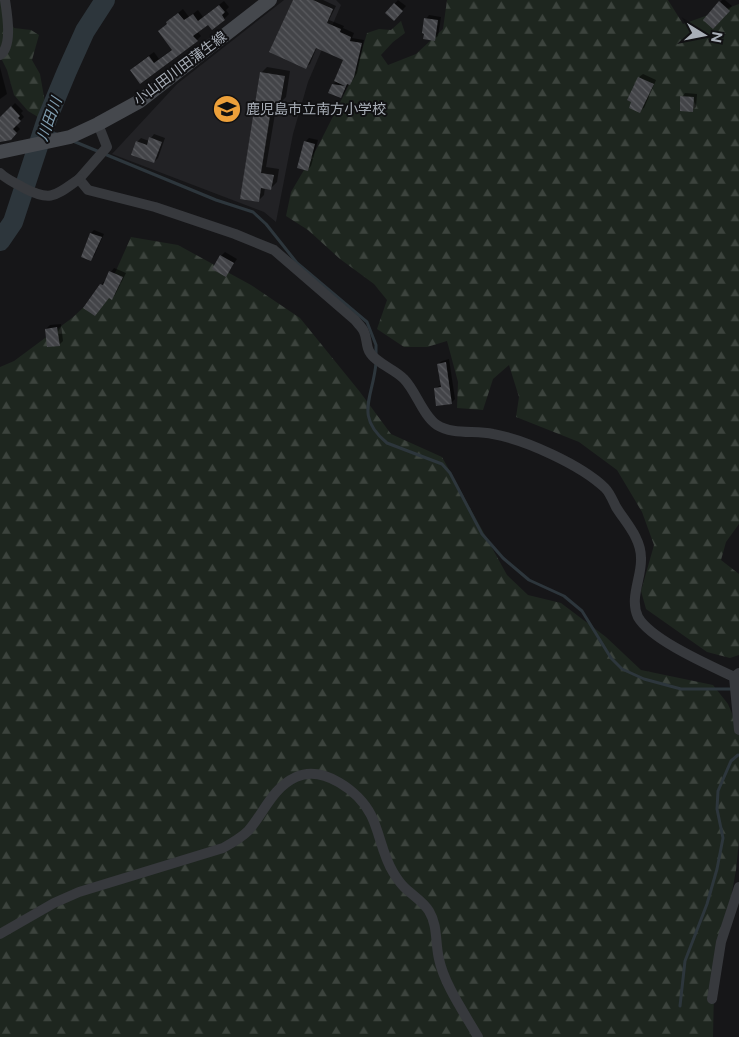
<svg xmlns="http://www.w3.org/2000/svg" width="739" height="1037" viewBox="0 0 739 1037" font-family="'Public Sans','Noto Sans JP',sans-serif">
	<defs>
		<pattern id="forest-firs" width="22" height="20" patternUnits="userSpaceOnUse" patternTransform="scale(1.25)"><rect width="22" height="20" fill="#1e261f"/><path d="M5 1l3.5 6h-7zM16 11l3.5 6h-7z" fill="#3c433d"/></pattern>
		<pattern id="building-back-hatch" width="6" height="6" patternUnits="userSpaceOnUse" patternTransform="scale(1.25)"><rect width="6" height="6" fill="#434448"/><path d="M-1 5l2 2M0 0l6 6M5-1l2 2" fill="none" stroke="#5b5c60"/></pattern>
	</defs>
	<rect width="100%" height="100%" fill="#161618"/>
	<path fill="#222225" d="M 284,0 L 336,0 L 341,5 L 308,82 L 293,134 L 276,222 L 264,212 L 112,154 L 177,84 Z"/>
	<g fill="url(#forest-firs)">
		<path d="M 0,0 L 8,0 L 8,16 L 14,28 L 31,30 L 39,35 L 32,60 L 40,74 L 46,108 L 38,117 L 28,111 L 14,95 L 7,70 L 0,56 Z"/>
		<path d="M 447,0 L 668,0 L 683,24 L 739,4 L 739,524 L 726,542 L 721,560 L 739,574 L 739,655 L 730,658 L 707,652 L 646,609 L 641,591 L 654,545 L 642,512 L 617,470 L 579,442 L 516,417 L 519,397 L 509,365 L 493,379 L 483,410 L 457,408 L 458,382 L 447,341 L 427,347 L 404,347 L 377,329 L 387,300 L 374,284 L 340,259 L 308,230 L 286,216 L 291,192 L 317,148 L 356,71 L 367,33 L 379,29 L 391,30 L 401,21 L 405,33 L 393,42 L 381,55 L 388,65 L 416,54 L 443,29 Z"/>
		<path d="M 131,237 L 178,245 L 251,285 L 300,318 L 360,392 L 391,434 L 442,457 L 507,575 L 528,595 L 561,603 L 606,637 L 641,670 L 713,685 L 728,704 L 739,730 L 739,841 L 736,870 L 714,991 L 713,1037 L 0,1037 L 0,367 L 14,361 L 72,318 L 111,282 Z"/>
	</g>
	<g fill="#0007">
		<path d="M 294,0 L 323,0 L 336,6 L 329,20 L 344,26 L 343,28 L 354,33 L 352,38 L 364,40 L 357,73 L 353,80 L 349,83 L 344,93 L 341,97 L 333,85 L 337,81 L 344,59 L 317,47 L 310,64 L 306,67 Z"/>
		<path d="M 398,0 L 406,6 L 398,15 L 387,12 Z"/>
		<path d="M 722,0 L 725,0 L 732,6 L 713,27 L 705,20 Z"/>
		<path d="M 224,1 L 229,7 L 226,10 L 229,14 L 224,19 L 212,28 L 208,23 L 197,31 L 201,36 L 197,40 L 140,82 L 132,70 L 136,65 L 154,52 L 159,59 L 173,49 L 168,23 L 172,18 L 183,9 L 189,17 L 198,10 L 203,17 Z"/>
		<path d="M 429,15 L 441,17 L 438,36 L 434,39 L 426,19 Z"/>
		<path d="M 0,67 L 7,94 L 0,99 Z"/>
		<path d="M 267,67 L 290,71 L 286,97 L 280,103 L 277,102 L 266,167 L 279,169 L 277,182 L 271,188 L 265,187 L 264,195 L 258,201 L 261,73 Z"/>
		<path d="M 643,74 L 656,80 L 644,108 L 640,111 L 633,101 L 629,99 L 639,77 Z"/>
		<path d="M 685,93 L 697,94 L 696,107 L 692,111 L 682,97 Z"/>
		<path d="M 15,103 L 23,111 L 21,113 L 24,117 L 16,125 L 20,129 L 10,139 L 0,137 L 0,119 Z"/>
		<path d="M 154,134 L 165,138 L 158,158 L 154,162 L 137,142 L 141,138 L 149,141 Z"/>
		<path d="M 309,138 L 318,140 L 311,166 L 308,169 L 305,142 Z"/>
		<path d="M 94,230 L 104,234 L 94,256 L 91,259 L 82,256 L 91,233 Z"/>
		<path d="M 225,252 L 237,259 L 226,275 L 221,256 Z"/>
		<path d="M 114,268 L 126,273 L 115,295 L 112,298 L 109,297 L 85,307 Z"/>
		<path d="M 61,324 L 63,341 L 59,345 L 46,329 L 50,325 Z"/>
		<path d="M 449,359 L 455,399 L 451,403 L 436,388 L 442,384 L 438,364 L 442,361 Z"/>
	</g>
	<g fill="none" stroke-linecap="round" stroke-linejoin="round">
		<g stroke="#2d363c" stroke-width="3">
			<path d="M 44,129 L 56,134"/>
			<path d="M 73,141 L 216,200 L 253,212 L 266,224 L 297,263 L 367,322 L 376,345 L 376,354"/>
			<path d="M 376,363 C 373,398 354,416 387,443 L 442,464 L 450,473 L 482,534 L 503,558 L 529,580 L 564,596 L 582,611 L 611,658 L 622,669 L 644,679 L 681,689 L 733,689"/>
			<path d="M 680,1006 L 685,961 L 707,904 L 717,869 L 723,838 L 717,809 L 718,791 L 731,761 L 738,755"/>
		</g>
		<path stroke="#2d363c" stroke-width="20" d="M 0,241 L 13,222 L 47,119 L 67,71 L 85,31 L 105,0"/>
	</g>
	<g fill="url(#building-back-hatch)">
		<path d="M 293,0 L 313,0 L 333,9 L 327,23 L 341,29 L 340,32 L 351,37 L 350,41 L 362,43 L 354,77 L 350,85 L 347,84 L 341,98 L 328,93 L 332,84 L 345,86 L 334,81 L 343,60 L 316,48 L 306,69 L 269,52 Z"/>
		<path d="M 719,1 L 730,11 L 713,29 L 703,20 Z"/>
		<path d="M 394,3 L 403,11 L 394,21 L 385,13 Z"/>
		<path d="M 219,5 L 225,12 L 222,15 L 225,20 L 212,30 L 208,25 L 193,36 L 198,41 L 140,84 L 130,70 L 149,56 L 154,63 L 172,50 L 158,31 L 167,24 L 166,22 L 178,13 L 184,20 L 193,14 L 198,21 Z"/>
		<path d="M 424,18 L 438,20 L 435,41 L 423,39 L 424,34 L 422,33 Z"/>
		<path d="M 260,72 L 285,76 L 280,104 L 272,103 L 261,173 L 274,175 L 271,190 L 261,188 L 259,202 L 240,199 Z"/>
		<path d="M 638,77 L 654,84 L 640,113 L 629,108 L 631,102 L 627,100 Z"/>
		<path d="M 680,96 L 694,97 L 693,112 L 680,111 Z"/>
		<path d="M 11,106 L 20,116 L 18,118 L 21,121 L 13,129 L 17,133 L 11,140 L 0,142 L 0,117 Z"/>
		<path d="M 149,137 L 162,142 L 154,163 L 131,155 L 136,141 L 147,145 Z"/>
		<path d="M 304,141 L 315,144 L 308,171 L 297,168 Z"/>
		<path d="M 90,233 L 102,237 L 91,261 L 81,257 Z"/>
		<path d="M 220,255 L 234,263 L 226,277 L 212,269 Z"/>
		<path d="M 109,271 L 123,277 L 112,300 L 109,298 L 95,316 L 83,308 L 100,284 L 103,285 Z"/>
		<path d="M 57,327 L 60,346 L 47,347 L 45,329 Z"/>
		<path d="M 446,362 L 452,404 L 436,406 L 434,388 L 441,387 L 437,364 Z"/>
	</g>
	<g fill="none" stroke-linecap="round" stroke-linejoin="round">
		<g stroke="#37393d" stroke-width="10">
			<path d="M 0,55 C 13,46 7,14 5,0"/>
			<path d="M 98,124 L 107,147 L 79,179 L 88,190 L 155,207 L 235,234 L 274,250 L 355,320 C 358,324 363,328 364,332 C 367,338 366,345 369,351 C 375,363 395,369 404,379 C 416,391 423,416 437,425 C 453,435 475,430 493,434 C 526,440 581,465 605,488 C 610,493 613,501 616,507 C 626,523 641,538 641,558 C 642,577 629,598 638,617 C 651,640 709,665 734,677 L 739,673"/>
			<path d="M 0,173 C 7,180 16,183 24,188 C 51,202 55,196 79,179"/>
			<path d="M 734,677 L 739,730"/>
			<path d="M 0,934 L 54,903 L 79,892 L 223,848 C 232,843 241,838 248,831 C 264,813 272,788 296,777 C 323,765 359,791 371,815 C 380,833 382,854 393,872 C 396,877 400,883 404,887 C 412,895 423,901 429,911 C 438,926 435,942 439,959 C 444,984 465,1014 478,1037"/>
			<path d="M 712,999 L 721,942 L 739,887"/>
		</g>
		<path stroke="#45484d" stroke-width="14" d="M 0,152 L 70,137 L 98,124 L 140,101 L 270,0"/>
	</g>
	<defs>
		<symbol id="school-disc" viewBox="-11 -11 22 22"><circle r="9.5" fill="#eda03a" stroke="#111113"/><path d="M0-5L7-2L0 1L-7-2ZM-4 1L0 2.5L4 1V4Q0 6-4 4Z" fill="#111"/></symbol>
	</defs>
	<g fill-rule="evenodd">
		<use href="#school-disc" x="211" y="93" width="32" height="32"/>
	</g>
	<g text-anchor="middle" dominant-baseline="central" stroke-width="4" stroke-linejoin="round" paint-order="stroke">
		<g font-size="14" fill="#a9afb8" stroke="#111113">
			<text transform="translate(180 68) rotate(-37)">小山田川田蒲生線</text>
		</g>
		<g font-size="14" fill="#a9afb8" stroke="#111113" text-anchor="start">
			<text x="246" y="109">鹿児島市立南方小学校</text>
		</g>
		<g font-size="15" font-style="italic" fill="#819fb2" stroke="#111113">
			<text transform="translate(49 119) rotate(-70)">川田川</text>
		</g>
	</g>
	<g transform="translate(704 35) rotate(100)" stroke="#111113" stroke-width="4" paint-order="stroke">
	<path d="M0-4L9 19L0 12L-9 19Z" fill="#a9afb8"/>
	<text y="-8" font-size="14" font-weight="bold" text-anchor="middle" fill="#a9afb8">N</text>
	</g>
</svg>
